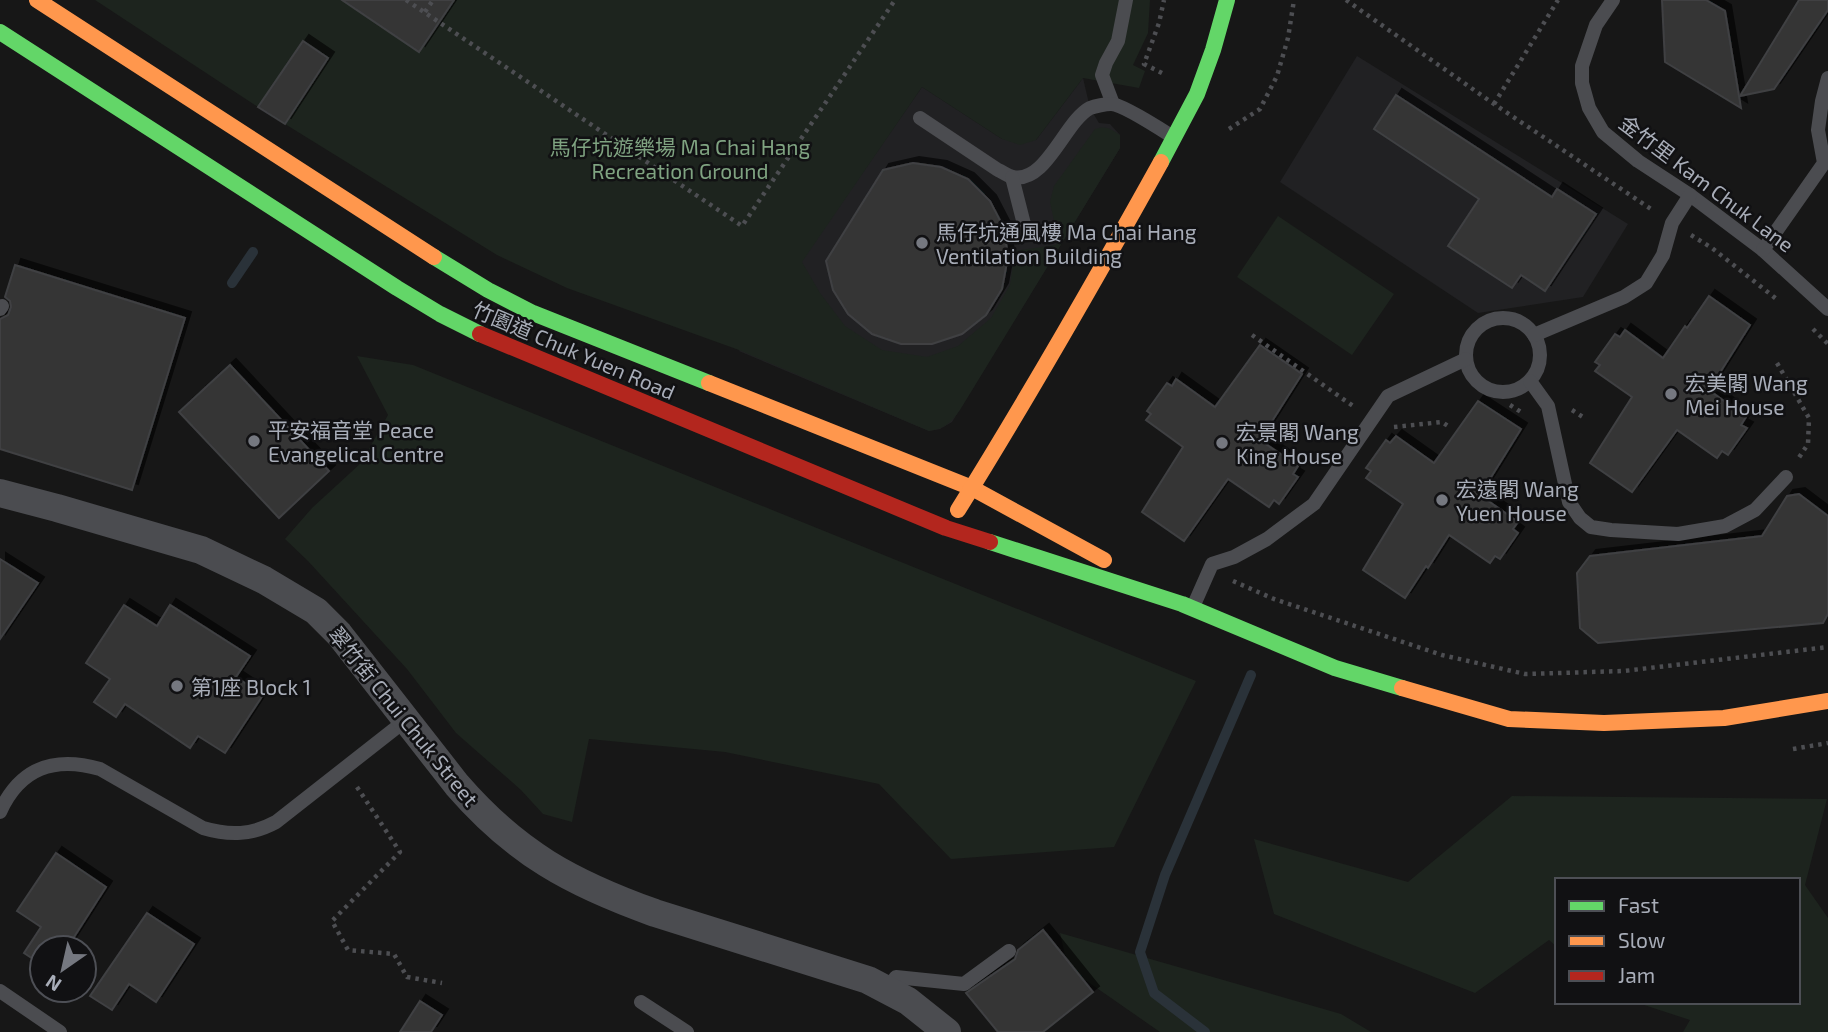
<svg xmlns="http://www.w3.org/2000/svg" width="1828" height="1032" viewBox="0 0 1828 1032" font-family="'Exo 2','Noto Sans TC',sans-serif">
	<defs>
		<filter id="shadow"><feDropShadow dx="6" dy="-6" stdDeviation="0" flood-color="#0009"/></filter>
	</defs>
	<rect width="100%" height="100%" fill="#171717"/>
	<g fill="#212123">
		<path d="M 1357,56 L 1628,224 L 1583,297 L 1478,313 L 1280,182 Z"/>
		<path d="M 1083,78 L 1090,108 L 1099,123 L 1110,124 L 1120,135 L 1120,148 L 952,422 L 940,429 L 929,431 L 739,351 L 922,87 L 1002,139 L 1036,140 Z"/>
	</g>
	<g fill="#1d241e">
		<path d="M 95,0 L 1150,0 L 1148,33 L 1133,65 L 1145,71 L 1139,88 L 1083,78 L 1036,140 L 1020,145 L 1002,139 L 922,87 L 802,262 L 820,293 L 845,326 L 882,350 L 927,357 L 958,346 L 991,318 L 1010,285 L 1015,251 L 1056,245 L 1058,239 L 1050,202 L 1054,186 L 1095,129 C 1106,125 1111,129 1120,135 L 1120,148 L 960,410 C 951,423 944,429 929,431 L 739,350 L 567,288 L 497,255 L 285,124 L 328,59 L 303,41 L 258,107 Z"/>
		<path d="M 1278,216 L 1394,294 L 1352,355 L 1237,277 Z"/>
		<path d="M 357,356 L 413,365 L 1196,681 L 1114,847 L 951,859 L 879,784 L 725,752 L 589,739 L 572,822 L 543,814 L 521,790 L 456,733 L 407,669 L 308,561 L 285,539 L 312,508 L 361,463 L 388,415 Z"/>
		<path d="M 1512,796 L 1827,799 L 1805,885 L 1828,918 L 1828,1032 L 1683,1032 L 1690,1020 L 1635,1002 L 1798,1002 L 1798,880 L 1557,880 L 1557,947 L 1549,940 L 1475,993 L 1274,914 L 1254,839 L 1408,882 Z"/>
		<path d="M 1060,933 L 1341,1014 L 1371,1032 L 1160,1032 L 1068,968 Z"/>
	</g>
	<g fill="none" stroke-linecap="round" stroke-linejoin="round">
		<g stroke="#2a3239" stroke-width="10">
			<path d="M 232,283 L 253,252"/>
			<path d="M 1205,1032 L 1154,993 L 1140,952 L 1165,875 L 1251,675"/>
		</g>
	</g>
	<g fill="#353536" stroke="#3f4043" stroke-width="2" filter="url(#shadow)">
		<path d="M 342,0 L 454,0 L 419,52 Z"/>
		<path d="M 1662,0 L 1706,0 L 1725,11 L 1741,108 L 1665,62 Z"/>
		<path d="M 1799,0 L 1828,0 L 1828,10 L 1774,89 L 1740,96 Z"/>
		<path d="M 303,41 L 328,58 L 285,124 L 258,107 Z"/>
		<path d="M 1396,95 L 1552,197 L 1557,189 L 1596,214 L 1545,291 L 1521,275 L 1512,288 L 1448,246 L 1479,199 L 1374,129 Z"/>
		<path d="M 913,163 L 941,167 L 968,179 L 990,201 L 1004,228 L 1008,257 L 1002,289 L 986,315 L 962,334 L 932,344 L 901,344 L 872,334 L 848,314 L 833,290 L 826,261 L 883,170 Z"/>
		<path d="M 15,265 L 185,318 L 132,490 L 0,449 L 0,319 L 8,315 L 11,307 L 10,301 L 5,297 Z"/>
		<path d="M 1709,296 L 1750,325 L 1709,390 L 1746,417 L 1741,425 L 1747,428 L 1728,455 L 1722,451 L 1717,458 L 1677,430 L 1632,492 L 1590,463 L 1632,397 L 1595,371 L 1600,365 L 1595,362 L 1615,334 L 1620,337 L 1625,330 L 1663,358 L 1685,326 L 1687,328 Z"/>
		<path d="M 1260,345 L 1302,374 L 1260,440 L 1298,466 L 1293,474 L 1298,477 L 1279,504 L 1274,500 L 1269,507 L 1228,479 L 1184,541 L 1142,512 L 1183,447 L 1146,420 L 1151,414 L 1147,411 L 1167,383 L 1172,386 L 1176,379 L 1215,407 Z"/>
		<path d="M 230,365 L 329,471 L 279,518 L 179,412 Z"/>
		<path d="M 1478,401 L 1521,429 L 1480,495 L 1518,522 L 1513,529 L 1518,533 L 1500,559 L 1495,556 L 1490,563 L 1449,535 L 1428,568 L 1426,566 L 1405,598 L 1363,570 L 1403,504 L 1366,478 L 1371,471 L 1366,468 L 1386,440 L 1390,443 L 1396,436 L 1434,463 Z"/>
		<path d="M 1799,494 L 1828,516 L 1828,614 L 1823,623 L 1598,643 L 1580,628 L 1577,573 L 1590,556 L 1762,536 L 1787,496 Z"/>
		<path d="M 0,559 L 38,583 L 0,639 Z"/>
		<path d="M 124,605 L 157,626 L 170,605 L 250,656 L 236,677 L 263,695 L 225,753 L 198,736 L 190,748 L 125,704 L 116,717 L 94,702 L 110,679 L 86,663 Z"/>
		<path d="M 56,853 L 106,887 L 67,948 L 42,948 L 42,965 L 24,953 L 41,927 L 17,911 Z"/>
		<path d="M 147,913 L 194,944 L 156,1002 L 129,984 L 112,1010 L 90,996 Z"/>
		<path d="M 1043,930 L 1093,992 L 1043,1032 L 998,1032 L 966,993 L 1015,959 L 1018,950 Z"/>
		<path d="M 420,1001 L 442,1015 L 431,1032 L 400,1032 Z"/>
	</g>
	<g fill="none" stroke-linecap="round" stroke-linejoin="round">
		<g stroke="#4d4e52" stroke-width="4.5" stroke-dasharray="3.5 5" stroke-linecap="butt">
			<path d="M 406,0 L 742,226 L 895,0"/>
			<path d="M 1346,0 L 1494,104 L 1654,211"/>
			<path d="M 425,12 L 433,0"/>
			<path d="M 1162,73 L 1144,64 L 1159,23 L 1164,0"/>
			<path d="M 1494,104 L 1558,0"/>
			<path d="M 1229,129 L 1260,109 L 1277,76 L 1288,38 L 1294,0"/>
			<path d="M 1691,235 L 1712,248 L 1779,301"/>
			<path d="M 1813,329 L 1828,344"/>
			<path d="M 1252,335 L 1353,406"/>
			<path d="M 1777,363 L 1809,418 L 1808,444 L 1798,459"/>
			<path d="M 1510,405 L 1521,412"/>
			<path d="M 1572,410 L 1586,419"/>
			<path d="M 1394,427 L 1442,422 L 1451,428"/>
			<path d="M 1233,581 L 1274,599 L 1442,655 L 1525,674 L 1624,671 L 1828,647"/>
			<path d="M 1793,749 L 1828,743"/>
			<path d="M 357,787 L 400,852 L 332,921 L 348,950 L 394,954 L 407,977 L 442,983"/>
		</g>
		<g stroke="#4b4c50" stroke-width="14">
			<path d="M 1613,0 L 1596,25 L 1582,66 L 1582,83 L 1589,108 L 1603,132 L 1638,161 L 1690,195 L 1763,250 L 1828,309"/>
			<path d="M 1113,104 L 1102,75 L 1106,63 L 1118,41 L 1126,0"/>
			<path d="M 920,118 L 998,170 C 1003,172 1008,176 1013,177 C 1046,184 1065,121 1090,108 C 1095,106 1106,104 1111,104 C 1122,104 1162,130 1173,137"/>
			<path d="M 1012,177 L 1026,232"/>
			<path d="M 1763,250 L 1824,163 L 1818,130 L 1822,101 L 1828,78"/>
			<path d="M 0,309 L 2,306"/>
			<circle cx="1503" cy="355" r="37"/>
			<path d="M 1534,335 L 1624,297 L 1646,283 L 1663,255 L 1672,223 L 1690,195"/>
			<path d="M 1530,381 L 1548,406 L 1569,502 L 1580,518 L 1591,527 L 1611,530 L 1678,534 L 1725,526 L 1755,510 L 1786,477"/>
			<path d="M 1193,607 L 1212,564 L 1234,557 L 1267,539 L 1314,504 L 1388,396 L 1466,359"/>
			<path d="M 0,812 C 20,768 54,756 100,769 L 203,828 C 230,836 252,835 276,822 L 406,720"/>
			<path d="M 887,989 L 896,977 L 964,984 L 1009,951"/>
			<path d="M 0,991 L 60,1032"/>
			<path d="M 641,1002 L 687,1032"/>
		</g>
		<path stroke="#4b4c50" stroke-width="28" d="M 0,493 L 57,508 L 201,550 L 264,580 L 316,611 L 339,634 L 457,785 C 516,853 571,883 655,913 L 868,980 L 908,1001 L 947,1032"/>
		<g stroke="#63d668" stroke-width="16">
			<path d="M 0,32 L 397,288 L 440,314 L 480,334"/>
			<path d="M 1161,162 L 1197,94 L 1213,50 L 1227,0"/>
			<path d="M 434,257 L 488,290 L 533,313 L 709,383"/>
			<path d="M 990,542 L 1182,604 L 1335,668 L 1402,688"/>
		</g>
		<g stroke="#ff974d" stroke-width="16">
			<path d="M 37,0 L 434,257"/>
			<path d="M 709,383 L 972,488 L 1104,560"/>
			<path d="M 958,510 C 1029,396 1096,279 1161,162"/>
			<path d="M 1402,688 L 1509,719 L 1604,723 L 1724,718 L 1828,701"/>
		</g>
		<path stroke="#b3261e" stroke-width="16" d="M 480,334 L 946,528 L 990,542"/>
	</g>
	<g fill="#757880" stroke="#111113" stroke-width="2.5">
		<circle cx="922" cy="243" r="7"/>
		<circle cx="1671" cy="394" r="7"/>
		<circle cx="254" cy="441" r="7"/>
		<circle cx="1222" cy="443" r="7"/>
		<circle cx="1442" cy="500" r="7"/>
		<circle cx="177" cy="686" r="7"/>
	</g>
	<g text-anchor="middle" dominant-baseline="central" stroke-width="5" stroke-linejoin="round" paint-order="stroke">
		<g font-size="21" fill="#7fa381" stroke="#111113">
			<text x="680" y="146">馬仔坑遊樂場 Ma Chai Hang<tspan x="680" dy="24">Recreation Ground</tspan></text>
		</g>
		<g font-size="21" fill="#a8adb8" stroke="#111113">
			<text transform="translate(1707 183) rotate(37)">金竹里 Kam Chuk Lane</text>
			<text transform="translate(574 350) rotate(23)">竹園道 Chuk Yuen Road</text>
			<text transform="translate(404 716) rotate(51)">翠竹街 Chui Chuk Street</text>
		</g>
		<g font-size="21" fill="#a8adb8" stroke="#111113" text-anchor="start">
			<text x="936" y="231">馬仔坑通風樓 Ma Chai Hang<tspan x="936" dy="24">Ventilation Building</tspan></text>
			<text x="1685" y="382">宏美閣 Wang<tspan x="1685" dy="24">Mei House</tspan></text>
			<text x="268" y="429">平安福音堂 Peace<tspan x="268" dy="24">Evangelical Centre</tspan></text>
			<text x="1236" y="431">宏景閣 Wang<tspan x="1236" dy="24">King House</tspan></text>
			<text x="1456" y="488">宏遠閣 Wang<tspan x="1456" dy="24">Yuen House</tspan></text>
			<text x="191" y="686">第1座 Block 1</text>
		</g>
	</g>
	<rect x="1555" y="878" width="245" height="126" fill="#111113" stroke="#4d4f55" stroke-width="2"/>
	<rect x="1569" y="901" width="35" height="10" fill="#63d668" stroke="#4d4f55" stroke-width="2"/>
	<text x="1618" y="913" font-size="21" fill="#a8adb8">Fast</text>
	<rect x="1569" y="936" width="35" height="10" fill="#ff974d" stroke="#4d4f55" stroke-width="2"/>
	<text x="1618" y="948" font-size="21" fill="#a8adb8">Slow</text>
	<rect x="1569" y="971" width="35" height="10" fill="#b3261e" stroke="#4d4f55" stroke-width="2"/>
	<text x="1618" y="983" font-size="21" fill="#a8adb8">Jam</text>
	<g transform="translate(63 969) rotate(214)"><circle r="33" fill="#111113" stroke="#4d4f55" stroke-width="2"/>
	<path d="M0-5L12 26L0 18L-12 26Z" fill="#757880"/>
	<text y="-10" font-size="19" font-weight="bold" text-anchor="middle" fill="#a8adb8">N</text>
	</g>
</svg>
